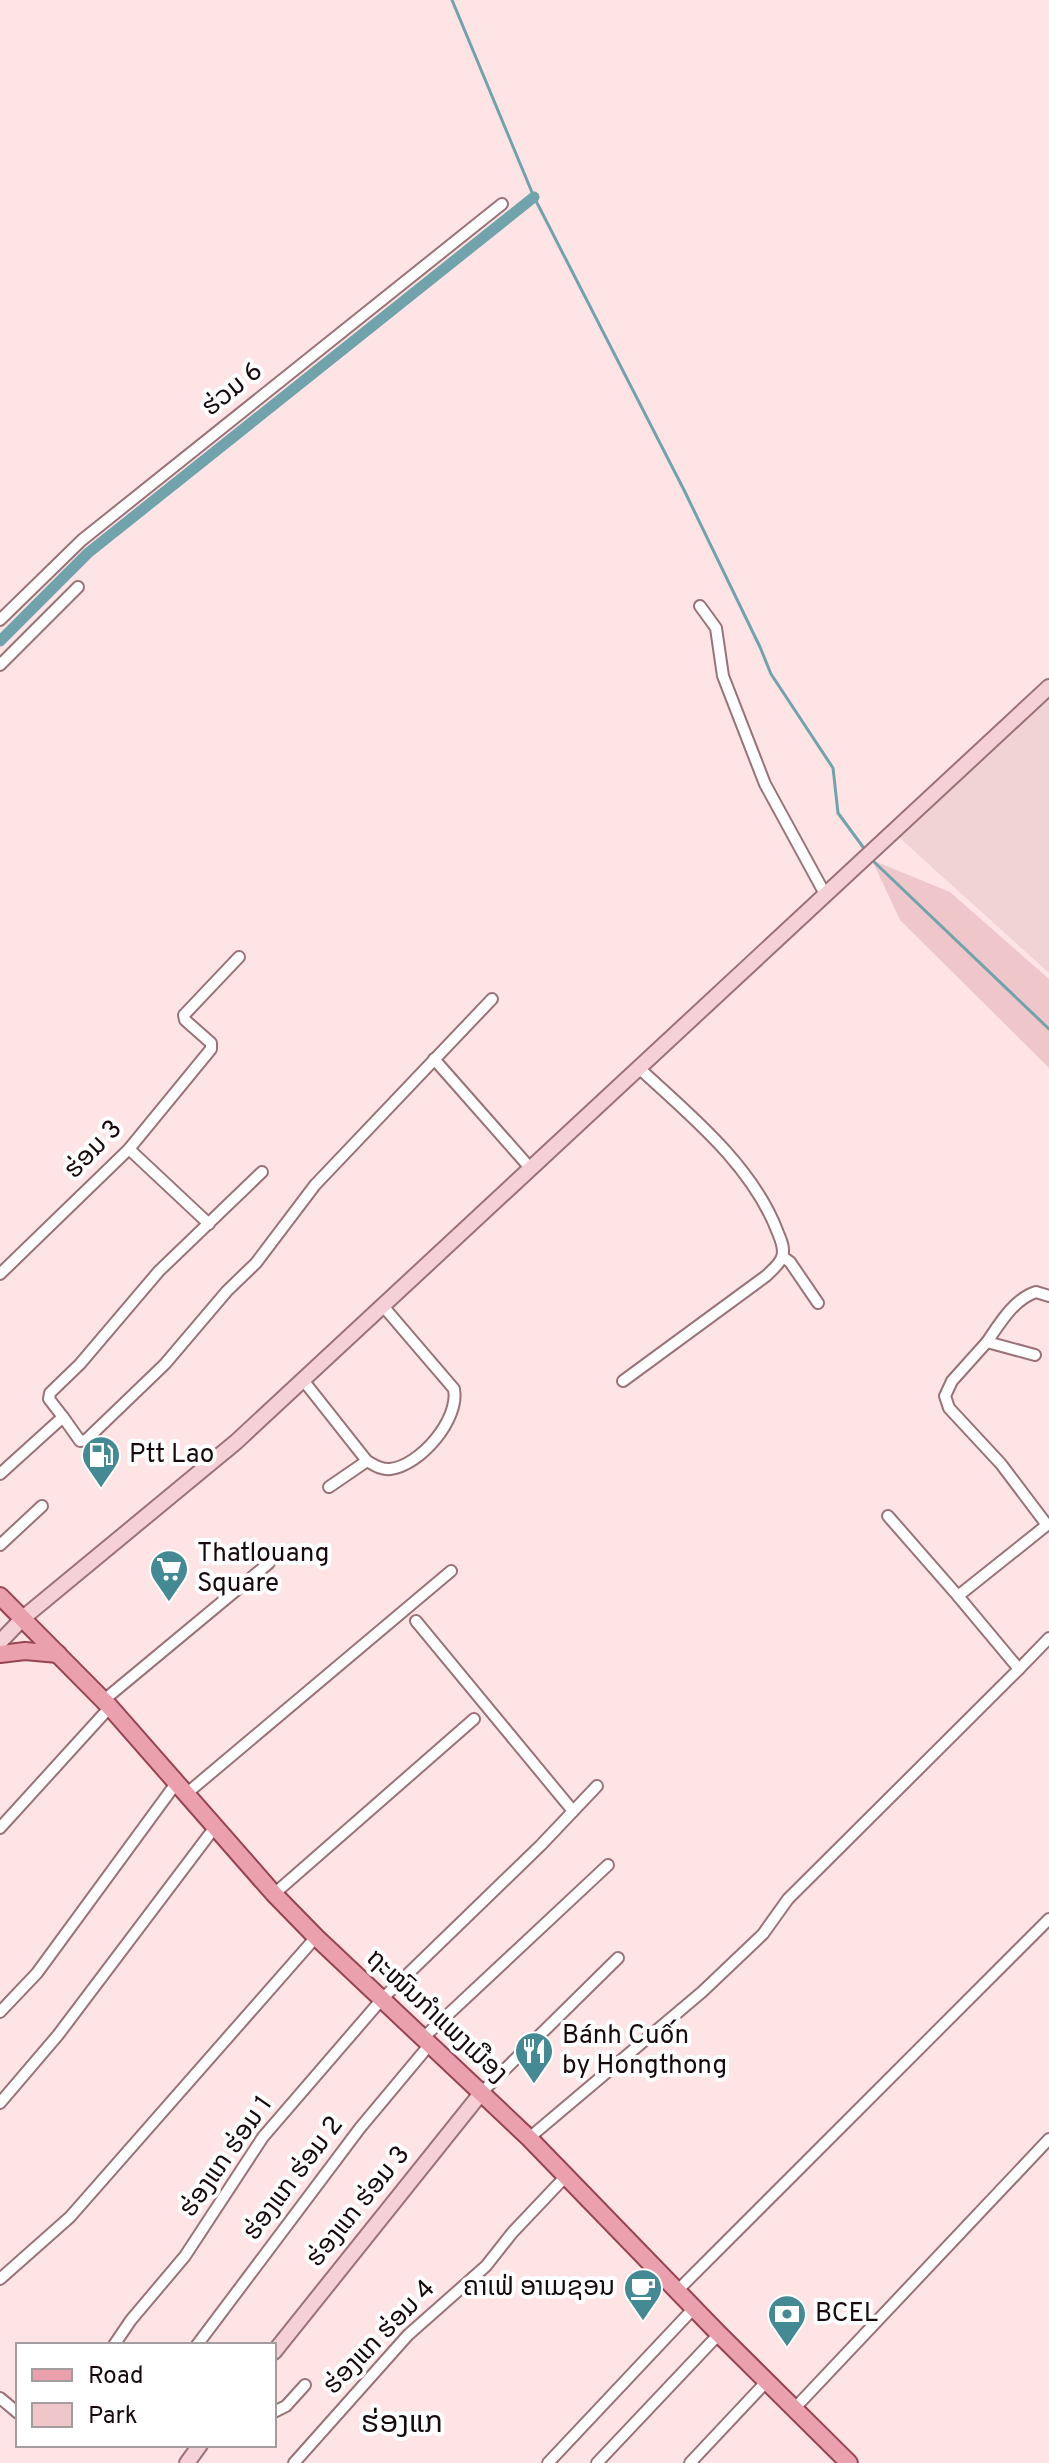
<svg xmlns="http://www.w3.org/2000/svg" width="1049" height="2463" viewBox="0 0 1049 2463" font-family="Overpass,'Noto Sans Lao',sans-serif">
	<rect width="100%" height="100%" fill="#ffe4e6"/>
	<path fill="#f1d2d5" d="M 1049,699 L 1049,973 L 892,831 L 1042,702 Z"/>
	<path fill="#efc7cb" d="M 872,860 L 950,892 L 1049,979 L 1049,1068 L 900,920 Z"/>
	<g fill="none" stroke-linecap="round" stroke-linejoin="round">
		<g stroke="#70a3ac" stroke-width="3">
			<path d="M 452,0 L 534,197 L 684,490 L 760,647 L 771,674 L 833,768 L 838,813 L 866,851"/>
			<path d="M 870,858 L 1049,1029"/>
		</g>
		<path stroke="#70a3ac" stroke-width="11" d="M 0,641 L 88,553 L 534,197"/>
		<defs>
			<g id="street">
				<path d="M 700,606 L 716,628 L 723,676 L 765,784 L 825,894"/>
				<path d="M 0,620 L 82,540 L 502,204"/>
				<path d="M 0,665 L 78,587"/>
				<path d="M 434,1059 L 531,1169"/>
				<path d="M 129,1149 L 209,1224"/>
				<path d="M 783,1257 L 790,1262 L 818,1303"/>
				<path d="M 0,1274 L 129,1149 L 211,1049 L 211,1043 L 185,1020 L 184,1015 L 239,957"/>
				<path d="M 987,1342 C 1000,1323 1014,1299 1036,1292 L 1049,1296"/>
				<path d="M 303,1380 L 367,1461 C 374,1465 381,1470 390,1469 C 420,1466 460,1419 454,1389 L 383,1306"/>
				<path d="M 623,1381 L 766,1276 C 771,1271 780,1264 782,1257 C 785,1249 781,1240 778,1233 C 753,1166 691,1116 640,1069"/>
				<path d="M 63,1417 L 49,1399 L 50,1393 L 80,1364 L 159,1271 L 262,1172"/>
				<path d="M 0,1474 L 63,1417 L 80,1441 L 86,1440 L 165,1364 L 227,1291 L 256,1263 L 315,1185 L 492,999"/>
				<path d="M 329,1487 L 367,1461"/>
				<path d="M 888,1516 L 958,1596"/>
				<path d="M 0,1545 L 42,1506"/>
				<path d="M 416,1621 L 573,1811"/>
				<path d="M 1019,1669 L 1049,1638"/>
				<path d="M 104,1700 L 269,1563"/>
				<path d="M 186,1794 L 451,1571"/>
				<path d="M 0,1828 L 110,1707"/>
				<path d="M 274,1894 L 474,1719"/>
				<path d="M 0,2012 L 37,1973 L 177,1782"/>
				<path d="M 424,2037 L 608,1865"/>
				<path d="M 482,2092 L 618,1958"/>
				<path d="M 0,2103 L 58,2035 L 215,1827"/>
				<path d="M 529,2138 L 702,1992 L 763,1934 L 788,1899 L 1019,1669 L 958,1596 L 1047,1525 L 1001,1464 L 949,1408 L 945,1396 L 952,1381 L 987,1342 L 1035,1355"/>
				<path d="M 0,2279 L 70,2217 L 316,1937"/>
				<path d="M 677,2291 L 1049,1919"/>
				<path d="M 114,2345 L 131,2320 L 185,2256 L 263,2137 L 382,1999 L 541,1845 L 597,1786"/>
				<path d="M 197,2345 L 360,2128 L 431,2043"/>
				<path d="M 0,2398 L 18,2413"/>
				<path d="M 794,2409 L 1049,2139"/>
				<path d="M 274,2412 L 286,2406 L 305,2385"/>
				<path d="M 294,2463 L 408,2335 L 486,2266 L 512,2233 L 566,2176"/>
				<path d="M 548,2463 L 694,2308"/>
				<path d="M 597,2463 L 719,2334"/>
				<path d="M 690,2463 L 767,2381"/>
			</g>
			<g id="secondary">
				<path d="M 0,1642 L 23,1618 L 236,1442 L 1049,687"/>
				<path d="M 274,2352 L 482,2092"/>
				<path d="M 187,2463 L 200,2445"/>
			</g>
			<g id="primary">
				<path d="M 0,1596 L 110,1707 L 274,1894 L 316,1937 L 529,2138 L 719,2334 L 849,2463"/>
				<path d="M 0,1654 L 25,1651 L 58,1654"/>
			</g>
		</defs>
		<use href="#street" stroke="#9a7277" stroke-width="14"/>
		<use href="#secondary" stroke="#9a7277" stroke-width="18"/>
		<use href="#primary" stroke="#984352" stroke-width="20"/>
		<use href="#street" stroke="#fff" stroke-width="10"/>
		<use href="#secondary" stroke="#f5d0d6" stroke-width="14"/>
		<use href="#primary" stroke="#eba0ae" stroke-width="16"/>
	</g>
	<defs>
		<symbol id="fuel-pin" viewBox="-11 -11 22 30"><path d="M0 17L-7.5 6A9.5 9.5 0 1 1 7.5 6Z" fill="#448a95" stroke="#fff"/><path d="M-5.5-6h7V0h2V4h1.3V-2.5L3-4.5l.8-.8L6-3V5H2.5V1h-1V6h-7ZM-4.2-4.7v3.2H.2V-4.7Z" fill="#fff"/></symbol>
		<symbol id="supermarket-pin" viewBox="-11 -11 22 30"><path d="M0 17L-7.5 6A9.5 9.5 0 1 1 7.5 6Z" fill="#448a95" stroke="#fff"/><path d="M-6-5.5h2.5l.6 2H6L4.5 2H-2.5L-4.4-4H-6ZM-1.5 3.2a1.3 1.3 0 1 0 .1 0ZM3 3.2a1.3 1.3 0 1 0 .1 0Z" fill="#fff"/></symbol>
		<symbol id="restaurant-pin" viewBox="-11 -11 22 30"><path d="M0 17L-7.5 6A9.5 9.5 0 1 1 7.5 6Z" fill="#448a95" stroke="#fff"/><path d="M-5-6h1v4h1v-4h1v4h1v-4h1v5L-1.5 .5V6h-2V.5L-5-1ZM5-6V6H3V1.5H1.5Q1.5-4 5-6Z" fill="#fff"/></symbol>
		<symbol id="cafe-pin" viewBox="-11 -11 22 30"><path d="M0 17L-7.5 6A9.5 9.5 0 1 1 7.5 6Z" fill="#448a95" stroke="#fff"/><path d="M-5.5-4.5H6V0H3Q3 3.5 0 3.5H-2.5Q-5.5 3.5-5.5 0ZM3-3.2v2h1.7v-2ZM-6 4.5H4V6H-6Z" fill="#fff"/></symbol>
		<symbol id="bank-pin" viewBox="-11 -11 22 30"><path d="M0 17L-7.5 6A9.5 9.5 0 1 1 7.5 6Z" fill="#448a95" stroke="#fff"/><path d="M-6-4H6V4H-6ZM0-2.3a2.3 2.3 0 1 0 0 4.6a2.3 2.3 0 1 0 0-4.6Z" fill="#fff"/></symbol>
	</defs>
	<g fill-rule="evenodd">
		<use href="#fuel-pin" x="79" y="1433" width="44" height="60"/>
		<use href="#supermarket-pin" x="147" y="1547" width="44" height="60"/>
		<use href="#restaurant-pin" x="512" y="2029" width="44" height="60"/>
		<use href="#cafe-pin" x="621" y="2266" width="44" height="60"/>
		<use href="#bank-pin" x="765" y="2292" width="44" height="60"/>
	</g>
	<g text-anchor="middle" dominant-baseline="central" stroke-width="8" stroke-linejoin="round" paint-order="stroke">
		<g font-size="26" fill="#180a0c" stroke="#fff">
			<text transform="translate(233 390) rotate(-39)">ຮ່ວມ 6</text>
			<text transform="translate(94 1150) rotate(-46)">ຮ່ອມ 3</text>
			<text transform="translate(436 2017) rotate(43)">ຖະໜົນກຳແພງເມືອງ</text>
			<text transform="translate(227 2157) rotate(-55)">ຮ່ອງແກ ຮ່ອມ 1</text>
			<text transform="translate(294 2179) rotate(-53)">ຮ່ອງແກ ຮ່ອມ 2</text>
			<text transform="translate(359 2207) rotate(-51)">ຮ່ອງແກ ຮ່ອມ 3</text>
			<text transform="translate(380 2338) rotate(-46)">ຮ່ອງແກ ຮ່ອມ 4</text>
		</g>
		<g font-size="26" fill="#180a0c" stroke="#fff" text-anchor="start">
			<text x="129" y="1455">Ptt Lao</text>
			<text x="197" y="1554">Thatlouang<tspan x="197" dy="30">Square</tspan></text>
			<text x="562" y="2036">Bánh Cuốn<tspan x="562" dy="30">by Hongthong</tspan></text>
			<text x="615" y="2288" text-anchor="end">ຄາເຟ່ ອາເມຊອນ</text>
			<text x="815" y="2314">BCEL</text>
		</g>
		<g font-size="30" fill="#180a0c" stroke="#fff">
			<text x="402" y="2424">ຮ່ອງແກ</text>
		</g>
	</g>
	<rect x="16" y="2343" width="260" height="104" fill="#ffffff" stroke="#a39d9e" stroke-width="2"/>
	<rect x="32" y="2369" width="40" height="12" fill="#eba0ae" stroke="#a39d9e" stroke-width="2"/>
	<text x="88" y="2383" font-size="24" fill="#180a0c">Road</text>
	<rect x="32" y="2403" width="40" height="24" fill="#efc7cb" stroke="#a39d9e" stroke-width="2"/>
	<text x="88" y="2423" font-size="24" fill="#180a0c">Park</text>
</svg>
